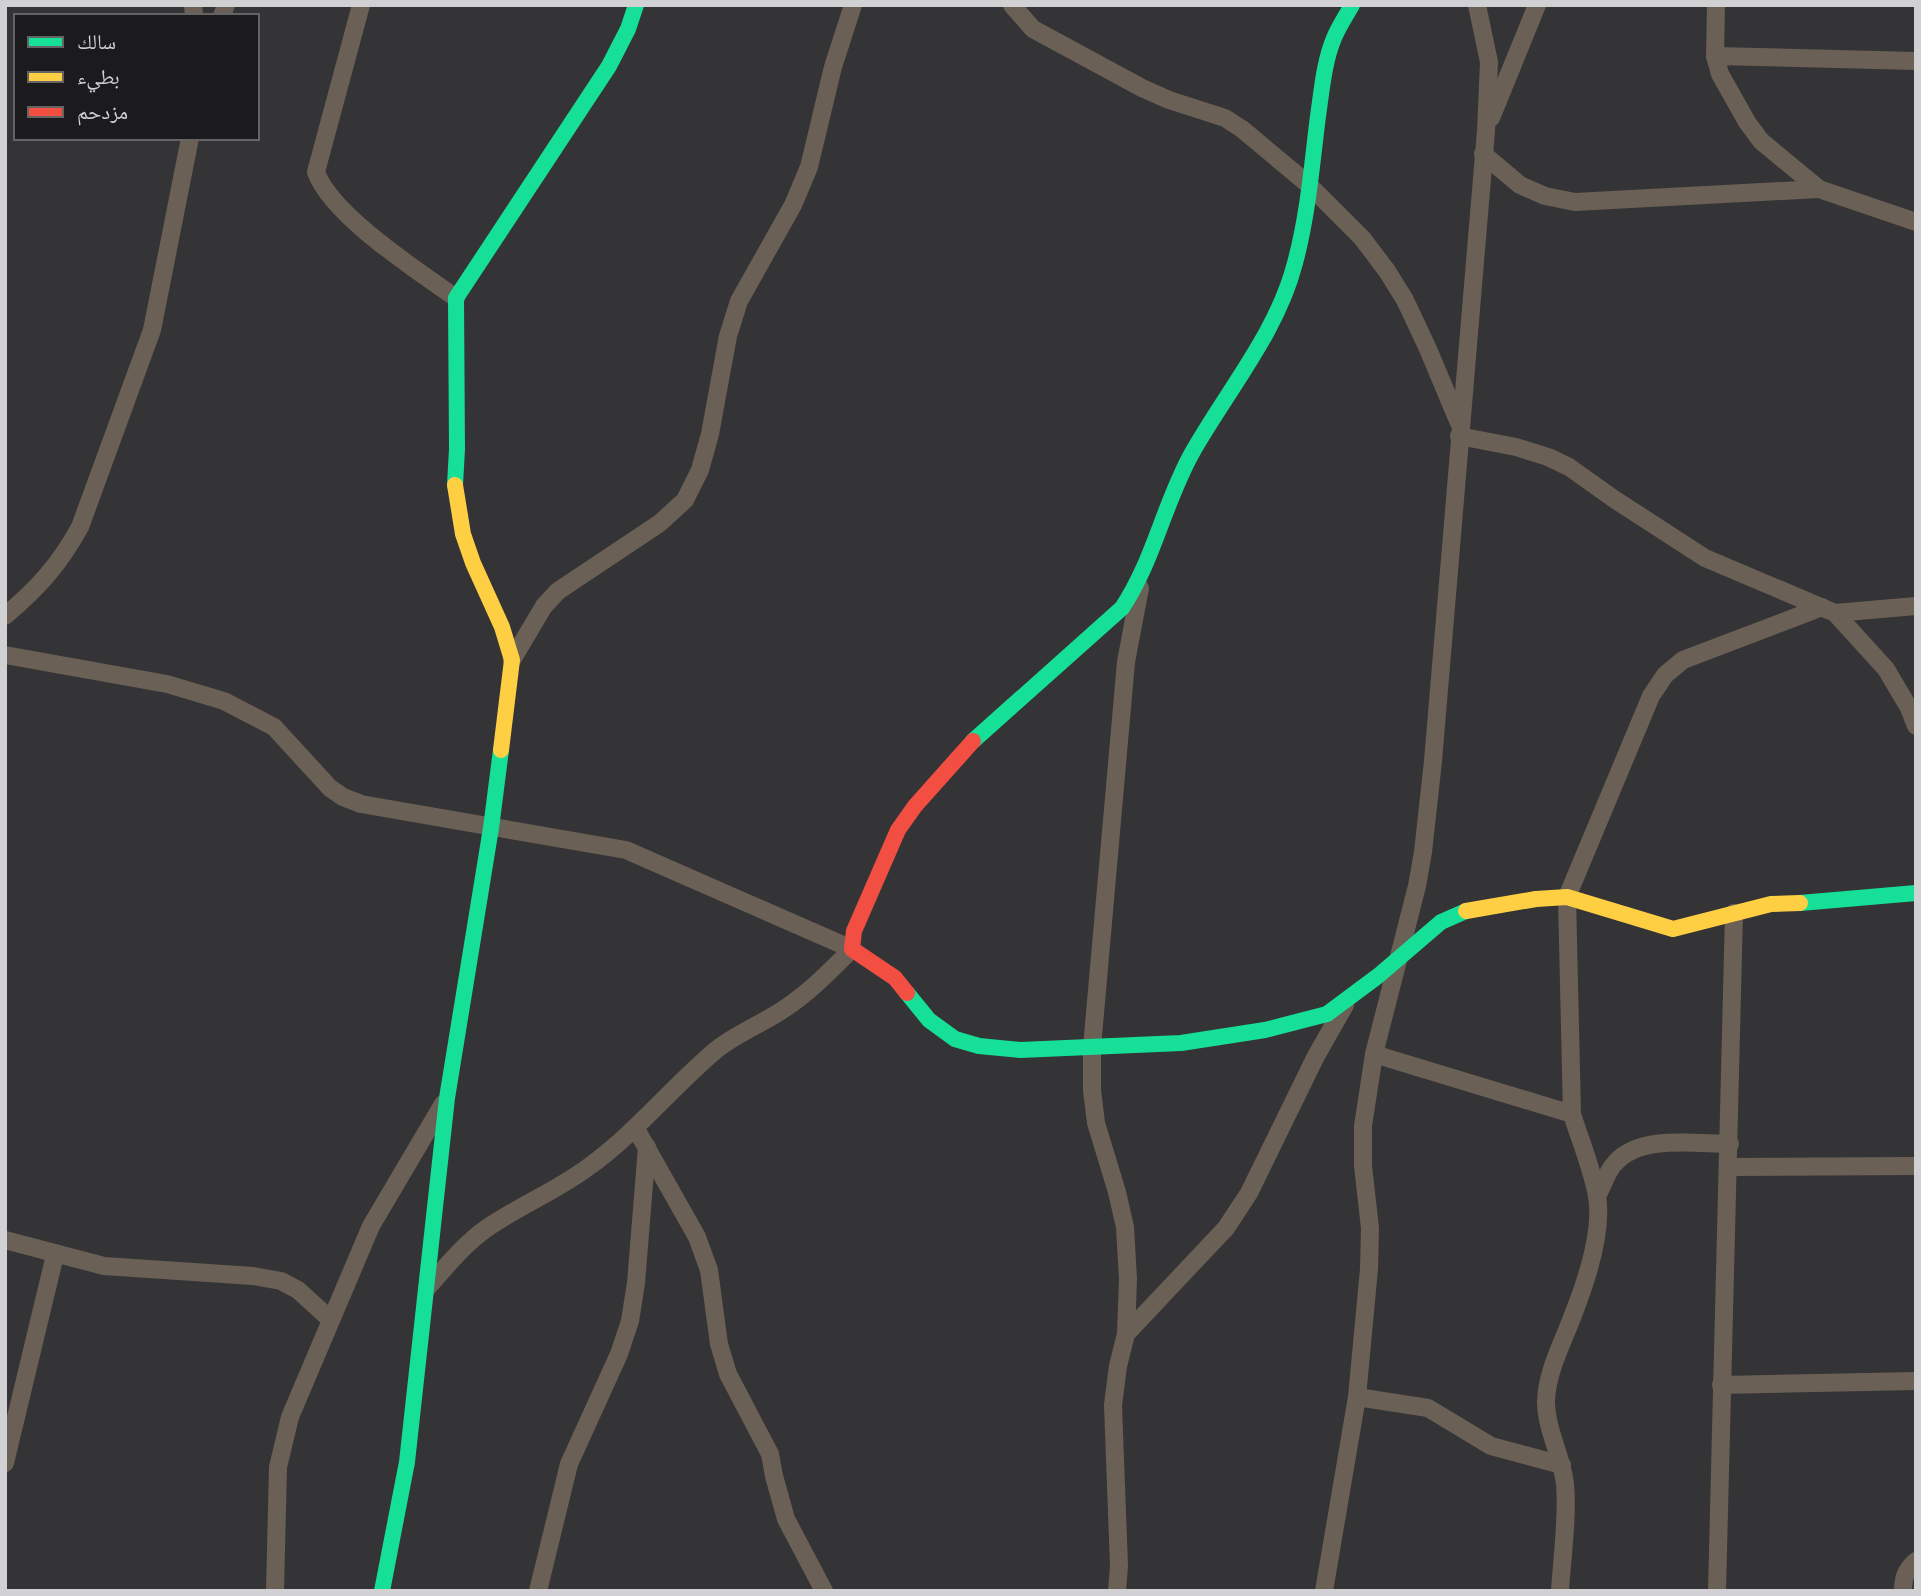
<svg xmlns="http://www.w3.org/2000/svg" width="1921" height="1596" viewBox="0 0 1921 1596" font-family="Figtree,'Noto Naskh Arabic',sans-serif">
	<rect width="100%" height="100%" fill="#343436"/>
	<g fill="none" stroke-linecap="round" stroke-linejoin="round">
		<g stroke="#6b6055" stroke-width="18">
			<path d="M 193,5 L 194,16"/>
			<path d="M 361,5 L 316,172 C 331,215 418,271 456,298"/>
			<path d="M 1012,5 L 1033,29 L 1142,88 L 1169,100 L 1225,118 L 1242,129 L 1309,185 L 1362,238 L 1387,271 L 1405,300 L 1428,349 L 1459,423"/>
			<path d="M 1716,5 L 1715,56 L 1720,74 L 1747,122 L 1761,141 L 1819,189 L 1916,222"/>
			<path d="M 222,16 L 226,5"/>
			<path d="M 1715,56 L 1916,61"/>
			<path d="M 1491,118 L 1537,5"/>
			<path d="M 1483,154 L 1520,185 L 1545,196 L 1575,202 L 1819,189"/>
			<path d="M 1459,436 L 1516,447 L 1548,457 L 1569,467 L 1614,499 L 1705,558 L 1835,613 L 1886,669 L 1909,708 L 1916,726"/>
			<path d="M 1835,613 L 1916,606"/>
			<path d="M 5,616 C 38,588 59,565 80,527 L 152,330 L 190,138"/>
			<path d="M 5,655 L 167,684 L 224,701 L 274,727 L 330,788 L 343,797 L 361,804 L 626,850 L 852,949 C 830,971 810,992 784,1009 C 762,1024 737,1033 716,1050 C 671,1088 635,1134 587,1168 C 556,1191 519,1206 487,1228 C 463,1245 446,1267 427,1288"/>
			<path d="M 512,660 L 544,606 L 558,591 L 660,523 L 685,500 L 700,470 L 710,434 L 728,336 L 739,301 L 793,205 L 809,167 L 833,67 L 853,5"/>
			<path d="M 1374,1054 L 1572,1114 L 1567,897 L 1651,696 L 1665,675 L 1683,660 L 1822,607"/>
			<path d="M 636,1129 L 697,1237 L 709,1270 L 719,1344 L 728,1374 L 770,1454 L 774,1476 L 786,1519 L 824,1591"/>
			<path d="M 1729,1167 L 1916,1166"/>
			<path d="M 1597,1196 C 1603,1186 1607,1171 1615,1163 C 1640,1134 1696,1144 1730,1144"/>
			<path d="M 5,1240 L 104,1266 L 253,1276 L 281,1281 L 298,1290 L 331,1320"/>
			<path d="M 1126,1334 L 1226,1228 L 1249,1193 L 1316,1056 L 1345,1005"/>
			<path d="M 1721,1385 L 1916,1381"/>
			<path d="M 1357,1397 L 1428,1408 L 1491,1446 L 1562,1465"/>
			<path d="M 5,1463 L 55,1255"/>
			<path d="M 275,1591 L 278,1467 L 290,1417 L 371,1226 L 443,1104"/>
			<path d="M 538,1591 L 569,1464 L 619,1354 L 630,1321 L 636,1283 L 647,1147"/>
			<path d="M 1117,1591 L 1119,1566 L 1113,1405 L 1118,1366 L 1126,1334 L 1128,1279 L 1125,1227 L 1117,1192 L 1096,1123 L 1092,1090 L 1092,1047 L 1126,662 L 1140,588"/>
			<path d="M 1324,1591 L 1357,1397 L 1369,1269 L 1370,1228 L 1363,1166 L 1363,1126 L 1374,1054 L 1417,886 L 1423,852 L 1433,761 L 1486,131 L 1489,62 L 1477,5"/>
			<path d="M 1560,1591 C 1562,1558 1568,1516 1565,1484 C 1562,1456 1546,1430 1546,1401 C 1547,1371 1563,1342 1573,1315 C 1586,1282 1603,1231 1597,1196 C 1592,1168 1580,1140 1572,1114"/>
			<path d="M 1717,1591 C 1721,1365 1730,1139 1734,913"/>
			<path d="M 1903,1591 C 1903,1577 1906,1570 1916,1561"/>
		</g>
		<g stroke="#16e098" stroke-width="16">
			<path d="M 455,485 L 457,449 L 456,298 L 609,66 L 628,29 L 636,5"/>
			<path d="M 973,741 L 1122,608 C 1154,560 1164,503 1192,453 C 1227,391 1277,333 1295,263 C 1308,215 1312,164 1318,116 C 1322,89 1324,62 1334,38 C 1339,26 1346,16 1352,5"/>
			<path d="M 1800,903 L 1916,893"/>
			<path d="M 907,993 L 929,1020 L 955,1039 L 979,1046 L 1020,1050 L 1181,1043 L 1265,1030 L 1327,1014 L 1378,976 L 1441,922 L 1466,911"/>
			<path d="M 382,1591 L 407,1462 L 447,1098 L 491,828 L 501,750"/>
		</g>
		<g stroke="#ffcf43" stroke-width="16">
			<path d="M 455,485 L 463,534 L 473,563 L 502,627 L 512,660 L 501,750"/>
			<path d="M 1466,911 L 1536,899 L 1567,897 L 1673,929 L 1771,904 L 1800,903"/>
		</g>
		<path stroke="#f24e42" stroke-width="16" d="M 907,993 L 895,978 L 852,949 L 854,931 L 898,830 L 915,806 L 973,741"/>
	</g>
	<rect width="1921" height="1596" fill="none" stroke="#d1d1d4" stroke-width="14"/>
	<rect x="14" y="14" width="245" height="126" fill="#1b1b1d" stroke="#646466" stroke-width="2"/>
	<rect x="28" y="37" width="35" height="10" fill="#16e098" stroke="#646466" stroke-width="2"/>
	<text x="77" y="49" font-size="21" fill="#d1d1d4">سالك</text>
	<rect x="28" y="72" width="35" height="10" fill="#ffcf43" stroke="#646466" stroke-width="2"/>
	<text x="77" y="84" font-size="21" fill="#d1d1d4">بطيء</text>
	<rect x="28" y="107" width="35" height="10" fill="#f24e42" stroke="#646466" stroke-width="2"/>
	<text x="77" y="119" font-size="21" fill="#d1d1d4">مزدحم</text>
</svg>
